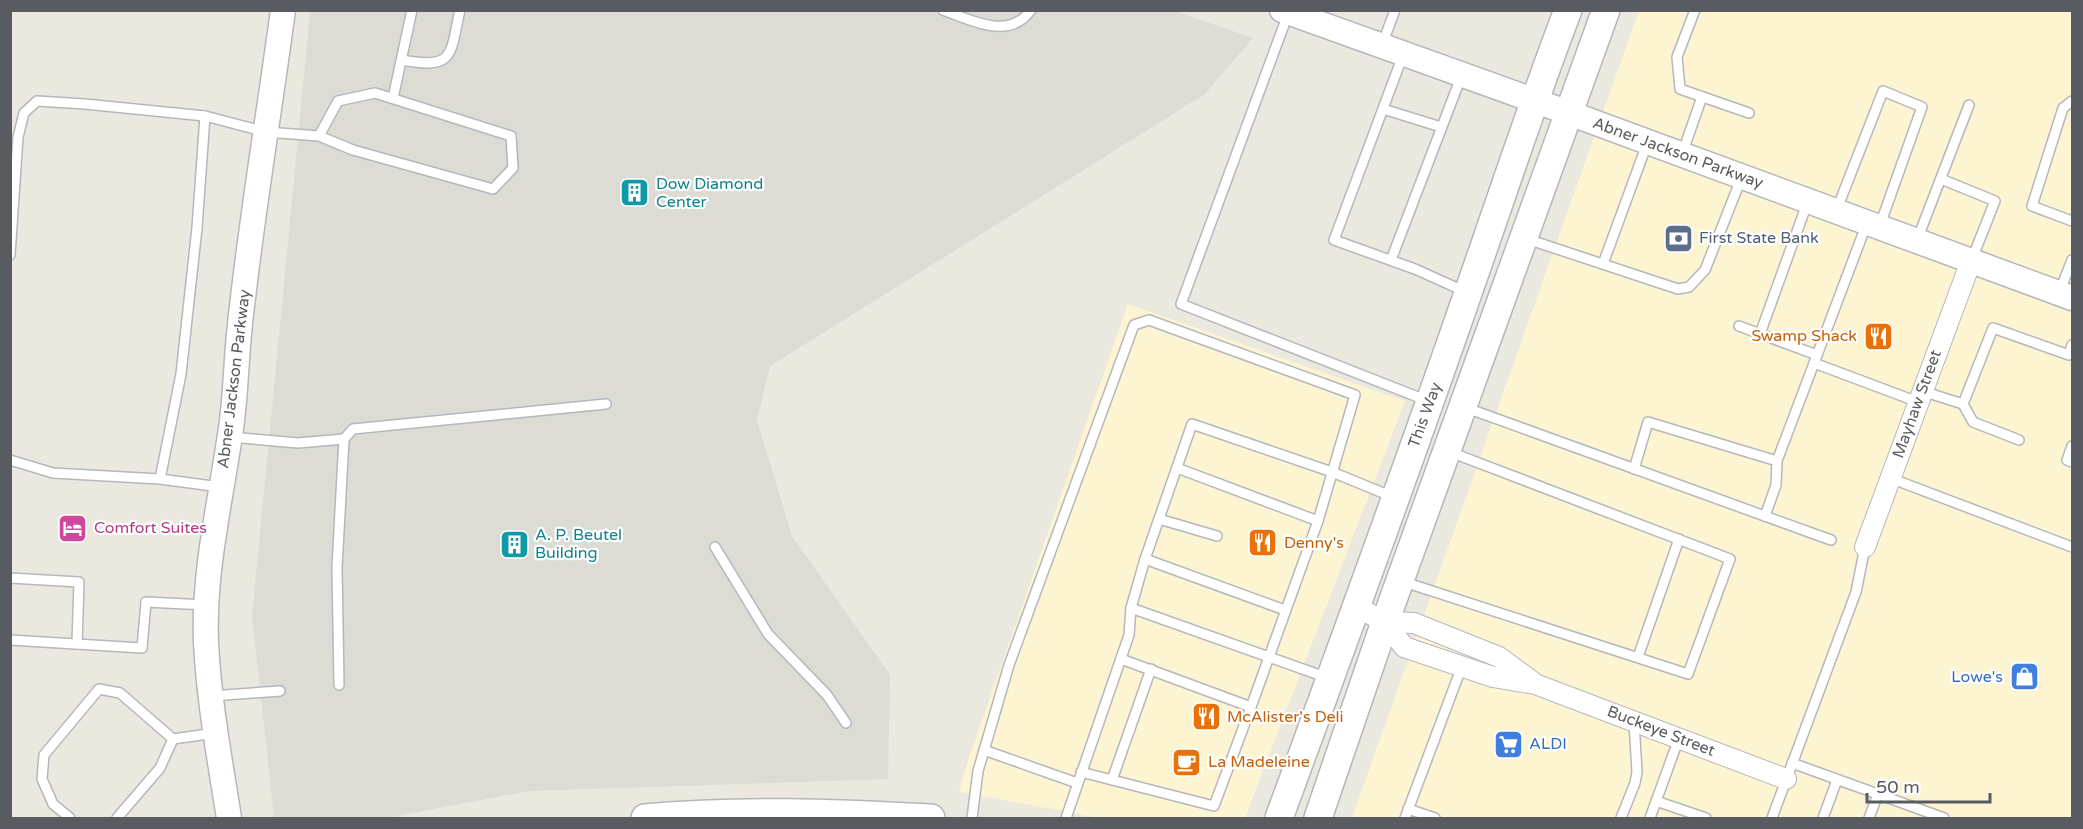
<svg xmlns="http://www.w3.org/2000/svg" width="2083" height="829" viewBox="0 0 2083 829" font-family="'Varela Round',sans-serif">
	<rect width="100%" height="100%" fill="#ebe9df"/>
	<g fill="#fdf5d2">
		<path d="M 1639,11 L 2072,11 L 2072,818 L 1352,818 Z"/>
		<path d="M 1128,304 L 1405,401 L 1245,818 L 1101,818 L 959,792 L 969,758 Z"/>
	</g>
	<path fill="#dcdbd4" d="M 1172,10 L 1253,38 L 1205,94 L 770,366 L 757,420 L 792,536 L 890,675 L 888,779 L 529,791 L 386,818 L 274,818 L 252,616 L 310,13 L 306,11 Z"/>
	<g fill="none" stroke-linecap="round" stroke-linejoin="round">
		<defs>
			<g id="service">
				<path d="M 943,10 C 971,20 1009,41 1031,10"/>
				<path d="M 1695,10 L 1677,57 L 1680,89 L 1749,113"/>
				<path d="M 1288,14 L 1181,304 L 1428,401"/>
				<path d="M 1382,45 L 1395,10"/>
				<path d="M 1403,55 L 1334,240 L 1415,269 L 1466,292"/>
				<path d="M 402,60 C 455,70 450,55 460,10"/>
				<path d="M 393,98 L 412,10"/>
				<path d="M 2072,101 L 2063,108 L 2032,206 L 2072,221"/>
				<path d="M 1383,109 L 1441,127"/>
				<path d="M 1682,154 L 1702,97"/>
				<path d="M 1941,179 L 1995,201 L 1972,259"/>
				<path d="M 1837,209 L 1883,91 L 1922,107 L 1880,225"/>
				<path d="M 1527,239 L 1678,289 L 1689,287 L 1705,270 L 1741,179"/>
				<path d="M 1917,240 L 1969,105"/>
				<path d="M 10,255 L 18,137 L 24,113 L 37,101 L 85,104 L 205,116"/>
				<path d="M 1391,260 L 1461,77"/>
				<path d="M 1603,264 L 1647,144"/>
				<path d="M 2059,293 L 2072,260"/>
				<path d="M 1739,326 L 1817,355"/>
				<path d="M 1760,334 L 1808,201"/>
				<path d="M 1814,363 L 1918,402"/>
				<path d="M 1922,391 L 1963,404"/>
				<path d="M 1464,407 L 1831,540"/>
				<path d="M 230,437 L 298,443 L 344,439"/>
				<path d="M 2019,440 L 1973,422 L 1963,404 L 1993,328 L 2069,355 L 2072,345"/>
				<path d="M 2072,446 L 2067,460 L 2072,462"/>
				<path d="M 10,460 L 53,473 L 160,479"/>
				<path d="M 1177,468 L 1318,521"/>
				<path d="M 1634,469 L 1648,422 L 1777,461"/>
				<path d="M 1890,478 L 2072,547"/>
				<path d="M 220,487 L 160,479 L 181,374 L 197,228 L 205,116 L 266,132 L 319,136 L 353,150 L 493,189 L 513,168 L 511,136 L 375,93 L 338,101 L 319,136"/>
				<path d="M 1765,516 L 1776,485 L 1777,461 L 1867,223"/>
				<path d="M 1159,519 L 1217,536"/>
				<path d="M 715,547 L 768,634 L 827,695 L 846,723"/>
				<path d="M 1145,559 L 1285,610"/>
				<path d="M 10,578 L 79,582 L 77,644"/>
				<path d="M 1401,581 L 1688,674 L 1730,559 L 1450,452"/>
				<path d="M 1131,608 L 1328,678"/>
				<path d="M 10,640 L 142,648 L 146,602 L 206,605"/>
				<path d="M 1638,657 L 1679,539"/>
				<path d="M 339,685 L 337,567 L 344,439 L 353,429 L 606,404"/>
				<path d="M 211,696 L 280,691"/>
				<path d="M 173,739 L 215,733"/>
				<path d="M 984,750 L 1077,783"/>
				<path d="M 1792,763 L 1944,818"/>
				<path d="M 1081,772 L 1214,806 L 1251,707"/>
				<path d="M 1112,780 L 1151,669"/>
				<path d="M 1656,801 L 1706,818"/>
				<path d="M 1408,809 L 1435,818"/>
				<path d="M 70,818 L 53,804 L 42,779 L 44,755 L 99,689 L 120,693 L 173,739"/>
				<path d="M 117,818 L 160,768 L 173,739"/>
				<path d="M 972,818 L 978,771 L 1009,665 L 1134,325 L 1149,320 L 1355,395 L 1318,521 L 1251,707 L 1121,659"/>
				<path d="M 1066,818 L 1129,635 L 1131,608 L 1145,559 L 1192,424 L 1332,472 L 1393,497"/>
				<path d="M 1405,818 L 1462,666"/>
				<path d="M 1621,818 L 1635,783 L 1637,772 L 1634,722"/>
				<path d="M 1650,818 L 1679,738"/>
				<path d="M 1772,818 L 1856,592 L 1865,547"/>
				<path d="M 1823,818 L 1837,780"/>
				<path d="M 1869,818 L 1878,794"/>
			</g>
			<g id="minor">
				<path d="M 1865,547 L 1971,261"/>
				<path d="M 1357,607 L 1385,622 L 1404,647 L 1493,677 L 1535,684 L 1786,779"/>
				<path d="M 1385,622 L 1414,623 L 1499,657 L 1533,682"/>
			</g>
			<g id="tertiary">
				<path d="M 1282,10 L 1569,113 L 2072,298"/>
				<path d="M 229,818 C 220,761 209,702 206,643 C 203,571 221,500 231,428 C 236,394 236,359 240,324 C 251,220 269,115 283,10"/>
			</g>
			<g id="secondary">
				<path d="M 645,818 C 740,809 835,813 931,818"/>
				<path d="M 1279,818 C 1343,644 1407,469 1468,293 C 1501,199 1532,104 1568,10"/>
				<path d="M 1318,818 L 1385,622 L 1606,10"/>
			</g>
		</defs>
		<use href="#service" stroke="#b5b7bc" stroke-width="12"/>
		<use href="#minor" stroke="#b5b7bc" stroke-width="22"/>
		<use href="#tertiary" stroke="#b5b7bc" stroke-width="27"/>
		<use href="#secondary" stroke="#b3b6bc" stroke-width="30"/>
		<use href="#service" stroke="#fff" stroke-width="9"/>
		<use href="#minor" stroke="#fff" stroke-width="20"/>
		<use href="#tertiary" stroke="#fff" stroke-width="24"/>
		<use href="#secondary" stroke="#fff" stroke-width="27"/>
	</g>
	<defs>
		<symbol id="building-square" viewBox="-11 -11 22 22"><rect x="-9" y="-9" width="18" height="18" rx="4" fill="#0f9aa8" stroke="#fff"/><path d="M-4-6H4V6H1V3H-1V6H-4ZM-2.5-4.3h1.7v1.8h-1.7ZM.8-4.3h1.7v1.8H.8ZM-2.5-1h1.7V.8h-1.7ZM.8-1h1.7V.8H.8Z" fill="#fff"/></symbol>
		<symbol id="bank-square" viewBox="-11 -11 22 22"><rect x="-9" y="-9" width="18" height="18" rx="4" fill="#5c6f8a" stroke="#fff"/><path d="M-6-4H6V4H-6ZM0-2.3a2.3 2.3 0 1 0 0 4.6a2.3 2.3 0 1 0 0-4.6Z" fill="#fff"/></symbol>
		<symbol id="restaurant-square" viewBox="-11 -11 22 22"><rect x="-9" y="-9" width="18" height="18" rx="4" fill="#e8710a" stroke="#fff"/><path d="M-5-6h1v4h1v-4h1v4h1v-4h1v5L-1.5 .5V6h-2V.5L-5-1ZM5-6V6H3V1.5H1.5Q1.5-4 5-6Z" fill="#fff"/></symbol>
		<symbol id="hotel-square" viewBox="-11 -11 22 22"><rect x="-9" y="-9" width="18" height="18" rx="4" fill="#d1479c" stroke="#fff"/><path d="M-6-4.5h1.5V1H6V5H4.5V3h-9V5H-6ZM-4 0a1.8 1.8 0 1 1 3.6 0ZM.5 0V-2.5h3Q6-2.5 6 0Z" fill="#fff"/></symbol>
		<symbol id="shop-square" viewBox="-11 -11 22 22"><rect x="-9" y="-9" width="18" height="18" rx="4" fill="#3f7fe0" stroke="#fff"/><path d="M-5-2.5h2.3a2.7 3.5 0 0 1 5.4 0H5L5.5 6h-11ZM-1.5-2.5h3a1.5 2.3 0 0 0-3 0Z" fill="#fff"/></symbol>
		<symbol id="supermarket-square" viewBox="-11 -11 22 22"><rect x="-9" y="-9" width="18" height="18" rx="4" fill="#3f7fe0" stroke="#fff"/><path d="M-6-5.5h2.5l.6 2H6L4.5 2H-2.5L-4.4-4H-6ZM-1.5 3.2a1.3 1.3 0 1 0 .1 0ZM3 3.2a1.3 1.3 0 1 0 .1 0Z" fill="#fff"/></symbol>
		<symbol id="cafe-square" viewBox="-11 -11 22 22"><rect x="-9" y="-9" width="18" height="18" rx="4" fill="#e8710a" stroke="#fff"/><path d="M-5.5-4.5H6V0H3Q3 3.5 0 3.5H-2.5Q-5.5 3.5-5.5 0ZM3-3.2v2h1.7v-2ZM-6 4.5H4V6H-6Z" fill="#fff"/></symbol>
	</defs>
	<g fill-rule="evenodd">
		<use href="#building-square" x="618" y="176" width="33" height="33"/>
		<use href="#bank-square" x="1662" y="222" width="33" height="33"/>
		<use href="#restaurant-square" x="1862" y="320" width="33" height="33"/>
		<use href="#hotel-square" x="56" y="512" width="33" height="33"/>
		<use href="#restaurant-square" x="1246" y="526" width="33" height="33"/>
		<use href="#building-square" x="498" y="528" width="33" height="33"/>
		<use href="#shop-square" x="2008" y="660" width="33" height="33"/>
		<use href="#restaurant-square" x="1190" y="700" width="33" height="33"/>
		<use href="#supermarket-square" x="1492" y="728" width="33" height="33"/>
		<use href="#cafe-square" x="1170" y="746" width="33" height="33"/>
	</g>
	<g text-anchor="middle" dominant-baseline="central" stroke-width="4.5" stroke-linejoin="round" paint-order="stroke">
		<g font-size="16" fill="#585c60" stroke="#fff">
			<text transform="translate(1678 153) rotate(20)">Abner Jackson Parkway</text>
			<text transform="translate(234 379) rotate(-83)">Abner Jackson Parkway</text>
			<text transform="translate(1917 404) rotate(-70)">Mayhaw Street</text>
			<text transform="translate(1425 415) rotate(-70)">This Way</text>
			<text transform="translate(1661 731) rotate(21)">Buckeye Street</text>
		</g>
		<g font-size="16" fill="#0d838f" stroke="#fff" text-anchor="start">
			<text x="656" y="184">Dow Diamond<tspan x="656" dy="18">Center</tspan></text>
			<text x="535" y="535">A. P. Beutel<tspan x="535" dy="18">Building</tspan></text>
		</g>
		<g font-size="16" fill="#4e5e75" stroke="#fff" text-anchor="start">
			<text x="1699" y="238">First State Bank</text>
		</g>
		<g font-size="16" fill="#c56008" stroke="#fff" text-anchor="start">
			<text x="1857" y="336" text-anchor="end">Swamp Shack</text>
			<text x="1284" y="543">Denny's</text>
			<text x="1227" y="717">McAlister's Deli</text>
			<text x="1208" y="762">La Madeleine</text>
		</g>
		<g font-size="16" fill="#b23c85" stroke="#fff" text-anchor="start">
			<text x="94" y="528">Comfort Suites</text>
		</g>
		<g font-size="16" fill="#366cbe" stroke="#fff" text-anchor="end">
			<text x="2003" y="677">Lowe's</text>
			<text x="1529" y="744" text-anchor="start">ALDI</text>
		</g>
	</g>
	<rect width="2083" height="829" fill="none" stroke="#585c60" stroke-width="24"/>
	<path d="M1867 793v9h123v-9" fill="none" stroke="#585c60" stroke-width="3"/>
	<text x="1876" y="793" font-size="18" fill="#585c60" stroke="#ffffff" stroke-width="4.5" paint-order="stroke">50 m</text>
</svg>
